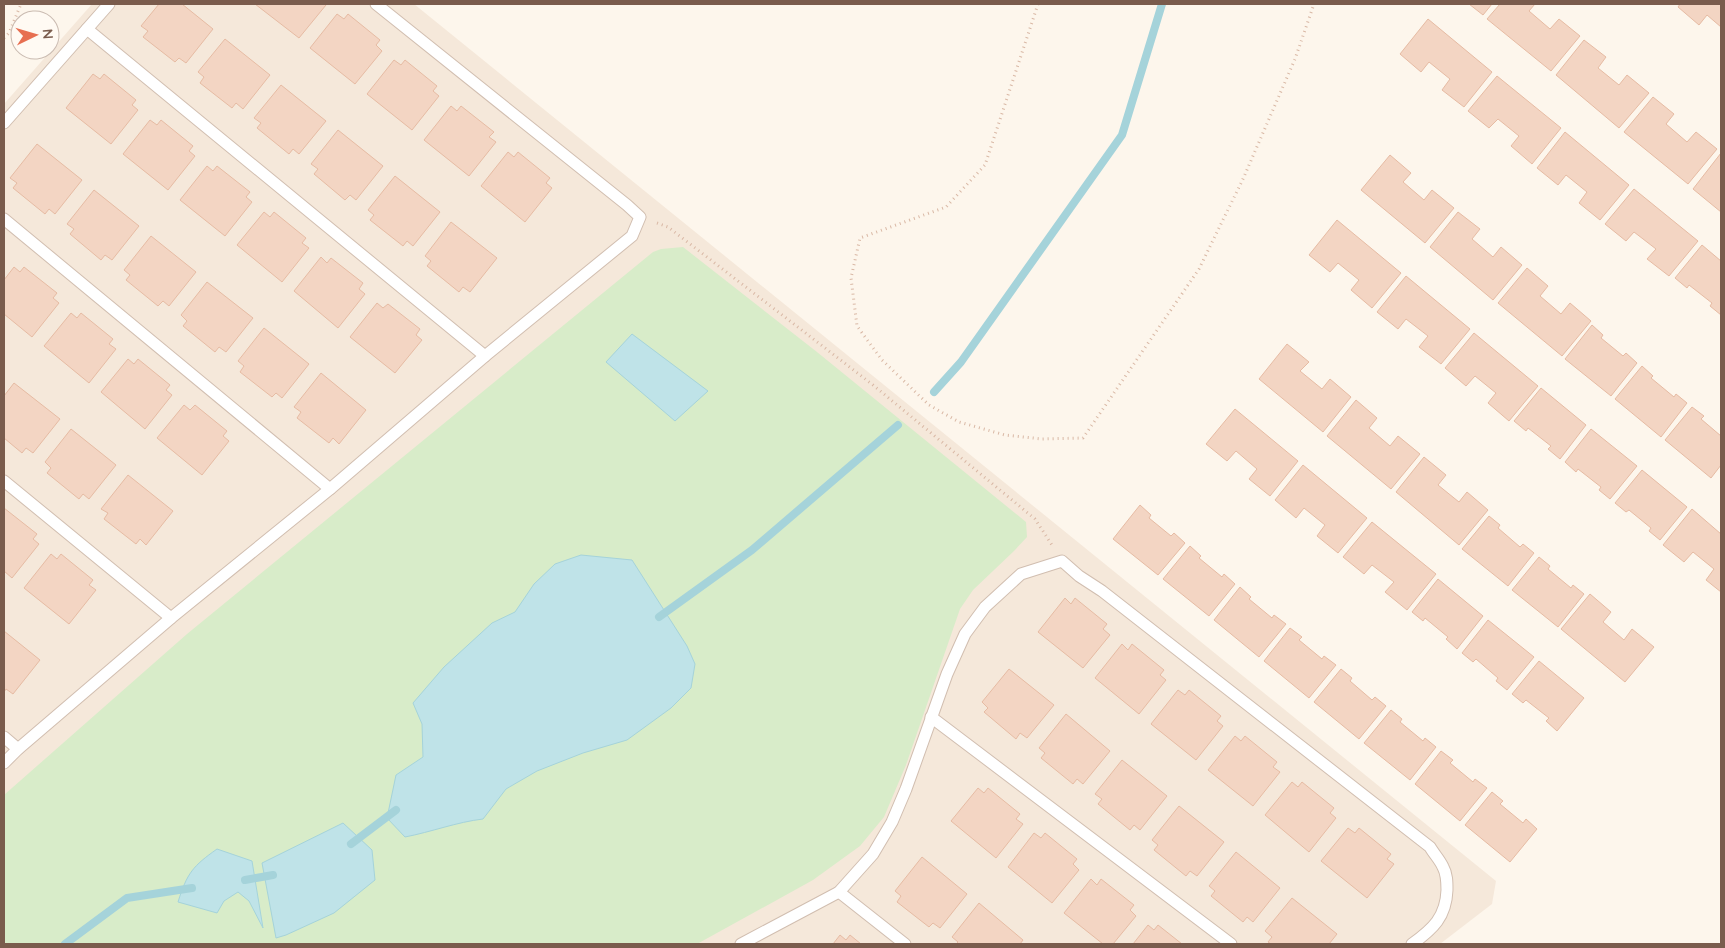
<svg xmlns="http://www.w3.org/2000/svg" width="1725" height="948" viewBox="0 0 1725 948" font-family="Quicksand,sans-serif">
	<rect width="100%" height="100%" fill="#fdf6ec"/>
	<path fill="#f5e8da" d="M 92,4 L 414,4 L 1496,881 L 1492,904 L 1440,944 L 4,944 L 4,104 Z"/>
	<path fill="#d8ecc9" d="M 683,247 L 817,352 L 1026,522 L 1027,537 L 1014,551 L 973,590 L 960,609 L 906,765 L 884,817 L 860,846 L 813,880 L 697,944 L 4,944 L 4,795 L 187,634 L 653,252 L 661,249 Z"/>
	<g fill="#bfe3e8" stroke="#a5d3da">
		<path d="M 632,334 L 708,391 L 675,421 L 606,362 Z"/>
		<path d="M 581,555 L 632,560 L 687,646 L 695,664 L 691,688 L 671,708 L 627,740 L 583,753 L 537,771 L 506,789 L 483,819 C 457,822 431,832 405,837 L 387,818 L 396,775 L 423,757 L 422,724 L 413,703 L 444,667 L 492,623 L 515,612 L 534,584 L 555,564 Z"/>
		<path d="M 343,823 L 372,850 L 375,880 L 334,913 L 286,935 L 276,938 L 262,863 Z"/>
		<path d="M 217,849 L 252,861 L 263,928 L 249,901 L 238,892 L 224,901 L 217,913 L 178,902 C 187,873 193,866 217,849 Z"/>
	</g>
	<g fill="none" stroke-linecap="round" stroke-linejoin="round">
		<g stroke="#a5d3da" stroke-width="8">
			<path d="M 934,392 L 961,362 L 1122,135 L 1162,4"/>
			<path d="M 659,617 L 752,550 L 898,425"/>
			<path d="M 351,844 L 396,810"/>
			<path d="M 245,880 L 273,875"/>
			<path d="M 65,944 L 127,898 L 192,888"/>
		</g>
	</g>
	<g fill="#f3d5c3" stroke="#e6bba3">
		<path d="M 159,4 L 182,4 L 213,29 L 186,63 L 179,58 L 175,62 L 143,37 L 148,31 L 141,26 Z"/>
		<path d="M 255,4 L 324,4 L 326,5 L 299,38 Z"/>
		<path d="M 1469,4 L 1492,4 L 1483,15 Z"/>
		<path d="M 1500,4 L 1535,4 L 1529,11 L 1550,29 L 1559,19 L 1580,36 L 1551,71 L 1487,19 Z"/>
		<path d="M 1680,4 L 1721,4 L 1721,27 L 1707,15 L 1699,25 L 1678,7 Z"/>
		<path d="M 337,14 L 344,19 L 348,14 L 380,40 L 376,45 L 382,51 L 355,84 L 310,48 Z"/>
		<path d="M 1428,19 L 1492,72 L 1464,107 L 1442,90 L 1450,79 L 1429,62 L 1421,72 L 1400,54 Z"/>
		<path d="M 225,39 L 270,75 L 243,109 L 236,103 L 232,108 L 200,83 L 204,77 L 198,72 Z"/>
		<path d="M 1584,40 L 1606,57 L 1598,68 L 1619,85 L 1627,75 L 1649,93 L 1619,128 L 1556,75 Z"/>
		<path d="M 394,60 L 401,65 L 405,60 L 437,86 L 433,91 L 439,96 L 412,130 L 367,94 Z"/>
		<path d="M 93,74 L 100,79 L 104,74 L 136,100 L 132,105 L 138,110 L 111,144 L 66,108 Z"/>
		<path d="M 1497,76 L 1561,128 L 1532,164 L 1511,146 L 1519,136 L 1498,119 L 1489,128 L 1468,111 Z"/>
		<path d="M 281,85 L 326,121 L 299,154 L 293,149 L 289,154 L 257,128 L 261,123 L 254,118 Z"/>
		<path d="M 1653,97 L 1674,114 L 1666,124 L 1687,142 L 1696,132 L 1717,149 L 1688,184 L 1624,132 Z"/>
		<path d="M 451,106 L 457,111 L 461,106 L 494,132 L 489,137 L 496,142 L 469,176 L 424,140 Z"/>
		<path d="M 150,120 L 157,125 L 161,120 L 193,146 L 189,151 L 195,156 L 168,190 L 123,154 Z"/>
		<path d="M 338,130 L 383,166 L 356,200 L 350,195 L 345,200 L 314,174 L 318,169 L 311,164 Z"/>
		<path d="M 1565,132 L 1629,185 L 1600,220 L 1579,203 L 1587,192 L 1566,175 L 1558,185 L 1537,168 Z"/>
		<path d="M 37,144 L 82,180 L 55,214 L 49,209 L 45,214 L 13,188 L 17,183 L 10,178 Z"/>
		<path d="M 508,152 L 514,157 L 518,152 L 550,178 L 546,183 L 552,188 L 525,222 L 481,186 Z"/>
		<path d="M 1721,153 L 1721,212 L 1693,189 Z"/>
		<path d="M 1390,155 L 1411,173 L 1403,182 L 1424,200 L 1432,190 L 1454,208 L 1425,243 L 1361,190 Z"/>
		<path d="M 207,166 L 213,171 L 217,166 L 250,192 L 246,197 L 252,202 L 225,236 L 180,200 Z"/>
		<path d="M 395,176 L 440,212 L 413,246 L 407,241 L 403,246 L 370,220 L 374,215 L 368,210 Z"/>
		<path d="M 1634,189 L 1698,241 L 1669,276 L 1647,259 L 1656,249 L 1634,232 L 1626,241 L 1605,224 Z"/>
		<path d="M 94,190 L 139,226 L 112,260 L 105,255 L 101,260 L 70,234 L 74,229 L 67,224 Z"/>
		<path d="M 264,212 L 270,217 L 274,212 L 306,238 L 302,243 L 309,248 L 282,282 L 237,245 Z"/>
		<path d="M 1458,212 L 1480,229 L 1472,239 L 1493,257 L 1501,247 L 1522,265 L 1493,300 L 1430,247 Z"/>
		<path d="M 1337,220 L 1401,273 L 1372,308 L 1351,290 L 1359,280 L 1338,263 L 1330,272 L 1309,255 Z"/>
		<path d="M 451,222 L 497,258 L 470,292 L 463,287 L 459,292 L 427,266 L 431,261 L 425,256 Z"/>
		<path d="M 151,236 L 196,272 L 169,306 L 163,301 L 158,306 L 126,280 L 130,275 L 124,270 Z"/>
		<path d="M 1702,245 L 1721,261 L 1721,315 L 1710,306 L 1712,303 L 1689,285 L 1687,288 L 1675,278 Z"/>
		<path d="M 321,257 L 327,263 L 331,258 L 363,283 L 359,289 L 365,294 L 338,328 L 294,291 Z"/>
		<path d="M 14,267 L 20,272 L 24,267 L 57,293 L 53,298 L 59,303 L 32,337 L 4,314 L 4,280 Z"/>
		<path d="M 1527,268 L 1548,286 L 1540,296 L 1561,314 L 1570,303 L 1591,321 L 1562,356 L 1498,303 Z"/>
		<path d="M 1406,276 L 1470,329 L 1441,364 L 1419,347 L 1428,336 L 1406,319 L 1398,329 L 1377,312 Z"/>
		<path d="M 207,282 L 253,318 L 226,352 L 219,347 L 215,352 L 183,326 L 187,321 L 181,315 Z"/>
		<path d="M 377,303 L 383,308 L 388,304 L 420,329 L 416,335 L 422,340 L 395,373 L 350,337 Z"/>
		<path d="M 71,313 L 77,318 L 81,313 L 113,339 L 109,344 L 116,349 L 89,383 L 44,346 Z"/>
		<path d="M 1592,325 L 1603,335 L 1601,338 L 1623,356 L 1626,353 L 1637,363 L 1611,396 L 1565,359 Z"/>
		<path d="M 264,328 L 309,364 L 282,398 L 276,393 L 272,397 L 240,372 L 244,366 L 238,361 Z"/>
		<path d="M 1474,333 L 1538,386 L 1509,421 L 1488,403 L 1496,393 L 1475,376 L 1466,386 L 1445,368 Z"/>
		<path d="M 1287,344 L 1309,362 L 1300,371 L 1322,389 L 1330,379 L 1351,397 L 1323,432 L 1259,379 Z"/>
		<path d="M 128,359 L 134,364 L 138,359 L 170,385 L 166,390 L 172,395 L 145,429 L 101,392 Z"/>
		<path d="M 1642,366 L 1653,376 L 1651,378 L 1674,397 L 1676,394 L 1687,403 L 1661,437 L 1615,399 Z"/>
		<path d="M 321,373 L 366,410 L 339,444 L 333,438 L 329,443 L 297,418 L 301,412 L 294,407 Z"/>
		<path d="M 14,383 L 60,419 L 33,453 L 26,448 L 22,453 L 4,438 L 4,396 Z"/>
		<path d="M 1541,388 L 1586,425 L 1560,459 L 1548,449 L 1551,446 L 1528,428 L 1526,431 L 1514,421 Z"/>
		<path d="M 1356,400 L 1377,418 L 1369,428 L 1390,446 L 1398,436 L 1420,454 L 1391,489 L 1327,436 Z"/>
		<path d="M 184,405 L 190,410 L 195,405 L 227,431 L 223,436 L 229,441 L 202,475 L 157,438 Z"/>
		<path d="M 1692,407 L 1704,416 L 1701,419 L 1721,436 L 1721,465 L 1711,478 L 1665,440 Z"/>
		<path d="M 1235,409 L 1298,461 L 1270,496 L 1249,479 L 1257,469 L 1236,451 L 1227,461 L 1206,444 Z"/>
		<path d="M 71,429 L 116,465 L 89,499 L 83,494 L 79,499 L 47,473 L 51,468 L 45,462 Z"/>
		<path d="M 1591,429 L 1637,466 L 1610,499 L 1599,490 L 1601,487 L 1578,469 L 1576,472 L 1565,462 Z"/>
		<path d="M 1424,457 L 1446,475 L 1438,485 L 1459,502 L 1467,492 L 1488,510 L 1459,545 L 1396,492 Z"/>
		<path d="M 1303,465 L 1367,518 L 1338,553 L 1317,536 L 1325,525 L 1304,508 L 1296,518 L 1275,500 Z"/>
		<path d="M 1642,470 L 1687,507 L 1660,540 L 1649,531 L 1651,528 L 1629,510 L 1626,512 L 1615,503 Z"/>
		<path d="M 128,475 L 173,511 L 146,545 L 140,539 L 136,544 L 104,519 L 108,513 L 101,509 Z"/>
		<path d="M 1140,505 L 1151,515 L 1149,518 L 1171,536 L 1174,533 L 1185,543 L 1158,575 L 1113,539 Z"/>
		<path d="M 4,508 L 37,534 L 33,539 L 39,544 L 12,578 L 4,571 Z"/>
		<path d="M 1692,509 L 1721,534 L 1721,592 L 1706,580 L 1714,569 L 1693,552 L 1684,562 L 1663,545 Z"/>
		<path d="M 1489,516 L 1500,525 L 1498,528 L 1520,547 L 1523,544 L 1534,553 L 1508,586 L 1462,549 Z"/>
		<path d="M 1372,522 L 1436,574 L 1407,610 L 1385,592 L 1394,582 L 1372,565 L 1364,574 L 1343,557 Z"/>
		<path d="M 1190,546 L 1201,556 L 1199,558 L 1222,577 L 1224,574 L 1235,584 L 1209,616 L 1163,579 Z"/>
		<path d="M 51,554 L 57,559 L 61,554 L 93,580 L 89,585 L 96,590 L 69,624 L 24,588 Z"/>
		<path d="M 1539,557 L 1550,566 L 1548,569 L 1571,588 L 1573,585 L 1584,594 L 1558,627 L 1512,590 Z"/>
		<path d="M 1438,579 L 1483,616 L 1457,649 L 1446,639 L 1448,637 L 1425,618 L 1423,621 L 1412,612 Z"/>
		<path d="M 1240,587 L 1251,597 L 1249,599 L 1272,618 L 1274,615 L 1286,624 L 1259,657 L 1214,620 Z"/>
		<path d="M 1590,594 L 1611,612 L 1603,622 L 1624,640 L 1632,629 L 1654,647 L 1625,682 L 1561,629 Z"/>
		<path d="M 1065,598 L 1071,604 L 1075,598 L 1107,624 L 1103,629 L 1110,635 L 1083,668 L 1038,632 Z"/>
		<path d="M 1488,620 L 1534,657 L 1507,690 L 1496,681 L 1498,678 L 1476,659 L 1473,662 L 1462,653 Z"/>
		<path d="M 1290,628 L 1302,637 L 1299,640 L 1322,659 L 1324,656 L 1336,665 L 1309,698 L 1264,661 Z"/>
		<path d="M 4,631 L 40,660 L 13,694 L 6,689 L 4,692 Z"/>
		<path d="M 1122,644 L 1128,650 L 1132,644 L 1164,670 L 1160,675 L 1166,680 L 1139,714 L 1095,678 Z"/>
		<path d="M 1539,661 L 1584,698 L 1557,731 L 1546,721 L 1549,718 L 1526,700 L 1523,703 L 1512,694 Z"/>
		<path d="M 1009,669 L 1054,705 L 1027,738 L 1020,733 L 1016,739 L 984,712 L 988,708 L 982,702 Z"/>
		<path d="M 1341,669 L 1352,678 L 1350,681 L 1372,700 L 1375,697 L 1386,706 L 1359,739 L 1314,702 Z"/>
		<path d="M 1178,690 L 1185,695 L 1189,690 L 1221,716 L 1217,721 L 1223,726 L 1196,760 L 1151,724 Z"/>
		<path d="M 1391,710 L 1402,719 L 1400,722 L 1423,741 L 1425,738 L 1436,747 L 1410,780 L 1364,743 Z"/>
		<path d="M 1066,714 L 1110,751 L 1083,784 L 1077,779 L 1073,784 L 1041,758 L 1045,753 L 1039,748 Z"/>
		<path d="M 1235,736 L 1241,741 L 1245,736 L 1277,762 L 1273,767 L 1280,772 L 1253,806 L 1208,770 Z"/>
		<path d="M 1441,751 L 1453,760 L 1450,763 L 1473,782 L 1475,779 L 1487,788 L 1460,821 L 1415,784 Z"/>
		<path d="M 1122,760 L 1167,796 L 1140,830 L 1134,825 L 1130,830 L 1098,804 L 1102,799 L 1095,794 Z"/>
		<path d="M 1292,782 L 1298,787 L 1302,782 L 1334,808 L 1330,813 L 1336,818 L 1309,852 L 1265,815 Z"/>
		<path d="M 978,788 L 984,793 L 988,788 L 1020,814 L 1016,819 L 1023,824 L 996,858 L 951,821 Z"/>
		<path d="M 1492,792 L 1503,801 L 1500,804 L 1523,823 L 1526,819 L 1537,829 L 1510,862 L 1465,825 Z"/>
		<path d="M 1179,806 L 1224,842 L 1197,876 L 1190,871 L 1186,876 L 1154,850 L 1158,845 L 1152,840 Z"/>
		<path d="M 1348,828 L 1355,833 L 1359,828 L 1391,854 L 1387,859 L 1394,864 L 1367,898 L 1321,861 Z"/>
		<path d="M 1034,833 L 1041,838 L 1045,833 L 1077,859 L 1073,864 L 1079,870 L 1052,903 L 1008,867 Z"/>
		<path d="M 1236,852 L 1280,888 L 1253,922 L 1247,917 L 1243,922 L 1211,896 L 1215,891 L 1209,886 Z"/>
		<path d="M 922,857 L 967,894 L 940,928 L 933,923 L 929,927 L 897,902 L 901,896 L 895,891 Z"/>
		<path d="M 1091,879 L 1097,885 L 1101,879 L 1134,905 L 1130,910 L 1136,916 L 1113,944 L 1103,944 L 1064,913 Z"/>
		<path d="M 1292,898 L 1337,934 L 1329,944 L 1271,944 L 1268,942 L 1272,937 L 1265,931 Z"/>
		<path d="M 979,903 L 1023,940 L 1020,944 L 956,944 L 958,942 L 952,937 Z"/>
		<path d="M 1148,925 L 1154,930 L 1158,925 L 1182,944 L 1133,944 Z"/>
		<path d="M 840,935 L 846,940 L 850,935 L 861,944 L 833,944 Z"/>
	</g>
	<g fill="none" stroke-linecap="round" stroke-linejoin="round">
		<defs>
			<g id="service">
				<path d="M 87,29 L 485,356"/>
				<path d="M 4,123 L 109,4"/>
				<path d="M 4,219 L 330,489"/>
				<path d="M 4,481 L 171,618"/>
				<path d="M 931,717 L 1231,944"/>
				<path d="M 4,737 L 18,749"/>
				<path d="M 4,763 L 18,749 L 171,618 L 330,489 L 485,356 L 632,236 L 640,217 L 627,205 L 376,4"/>
				<path d="M 839,892 L 905,944"/>
				<path d="M 741,944 L 839,892 L 873,854 L 892,822 L 906,789 L 947,674 L 965,634 L 985,607 L 1021,574 L 1062,561 L 1079,576 L 1102,591 L 1430,847 C 1434,854 1440,860 1443,867 C 1447,874 1447,882 1447,890 C 1446,917 1433,929 1412,944"/>
			</g>
		</defs>
		<use href="#service" stroke="#d1beb0" stroke-width="13"/>
		<g stroke="#d9b8a5" stroke-width="3" stroke-dasharray="1 4" stroke-linecap="butt">
			<path d="M 1038,4 L 985,165 L 946,207 L 860,238 L 851,278 L 857,326 L 882,360 L 929,405 L 959,422 L 1005,435 L 1042,439 L 1083,438 L 1199,269 L 1243,179 L 1295,59 L 1314,4"/>
			<path d="M 4,38 L 9,33 L 21,4"/>
			<path d="M 657,223 L 668,227 L 873,385 L 1035,519 L 1052,545"/>
		</g>
		<use href="#service" stroke="#fff" stroke-width="11"/>
	</g>
	<rect width="1725" height="948" fill="none" stroke="#7a5c4d" stroke-width="10"/>
	<g transform="translate(35 35) rotate(85)"><circle r="24" fill="#fffaf3" stroke="#cabbb1"/>
	<path d="M0-4L9 19L0 12L-9 19Z" fill="#e76f51"/>
	<text y="-8" font-size="14" font-weight="bold" text-anchor="middle" fill="#7a5c4d">N</text>
	</g>
</svg>
